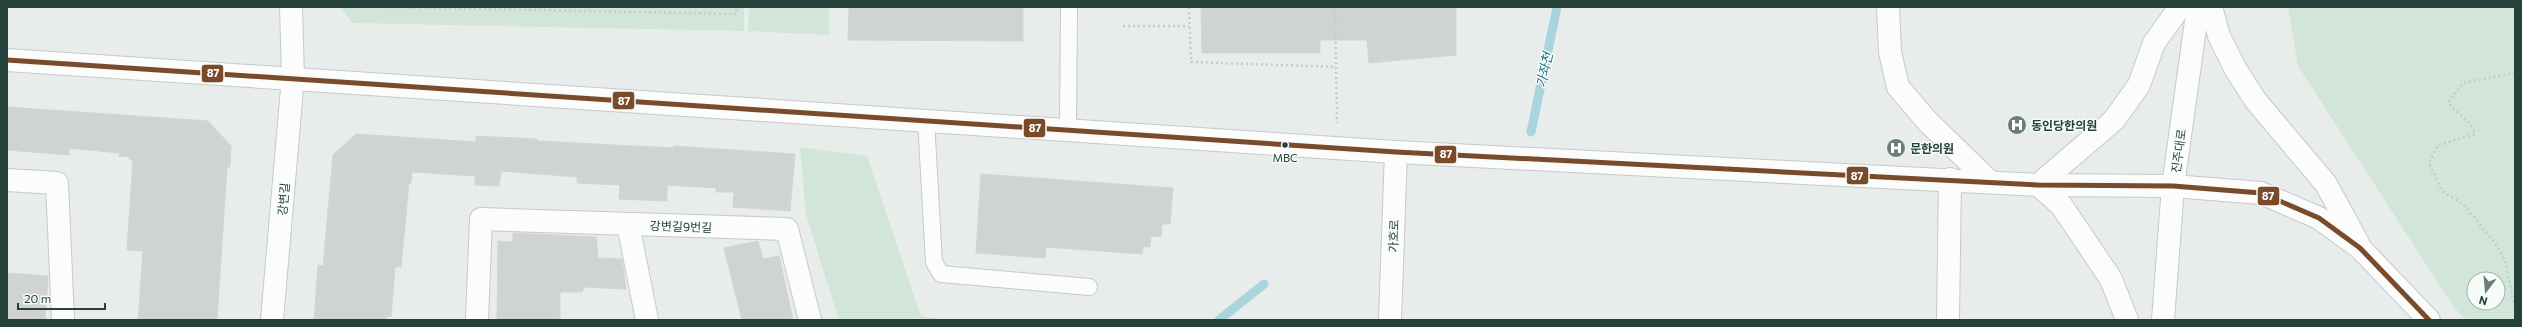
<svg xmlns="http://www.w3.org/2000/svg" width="2522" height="327" viewBox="0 0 2522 327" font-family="Commissioner,'Noto Sans KR',sans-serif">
	<rect width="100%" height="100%" fill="#e8edeb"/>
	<g fill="#d1e6d8" fill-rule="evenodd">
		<path d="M 340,7 L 744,7 L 744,31 L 352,23 Z"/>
		<path d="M 749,7 L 829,7 L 829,35 L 748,31 Z"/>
		<path d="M 2288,7 L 2515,7 L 2515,320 L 2466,320 L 2453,306 L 2298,66 ZM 2474,279 L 2498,279 L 2498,303 L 2474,303 Z"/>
		<path d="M 800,147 L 867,156 L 921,316 L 947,320 L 839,320 L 806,215 Z"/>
	</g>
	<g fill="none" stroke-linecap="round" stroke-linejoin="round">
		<g stroke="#a9d4db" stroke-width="9">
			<path d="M 1531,132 L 1557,7"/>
			<path d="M 1219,320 L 1264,284"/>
		</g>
	</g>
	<g fill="#cfd4d2" stroke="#d1d6d4">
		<path d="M 849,7 L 1023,7 L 1023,41 L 848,40 Z"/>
		<path d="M 1201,7 L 1456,7 L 1456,55 L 1369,63 L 1367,40 L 1320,40 L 1320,53 L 1202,53 Z"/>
		<path d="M 7,107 L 208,121 L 231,146 L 230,167 L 227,167 L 217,320 L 138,320 L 143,251 L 127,250 L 133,160 L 130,160 L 130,157 L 119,156 L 120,153 L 69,148 L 69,155 L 7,150 Z"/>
		<path d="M 356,134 L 476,142 L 476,136 L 537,139 L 537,141 L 674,148 L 674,146 L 795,154 L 790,211 L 733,207 L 734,192 L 716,192 L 716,188 L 667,185 L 667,201 L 619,199 L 620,185 L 577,183 L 577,177 L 501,171 L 499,186 L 475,185 L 475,176 L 412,172 L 411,183 L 409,183 L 401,267 L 395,267 L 391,317 L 386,316 L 386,320 L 314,320 L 318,265 L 323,266 L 333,155 Z"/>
		<path d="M 981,174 L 1173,188 L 1170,224 L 1162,224 L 1161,237 L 1151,236 L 1150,247 L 1143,246 L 1142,254 L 1046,247 L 1045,258 L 976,253 Z"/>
		<path d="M 513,233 L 596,237 L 598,258 L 622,259 L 626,289 L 584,287 L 582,292 L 560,292 L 560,320 L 497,320 L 498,241 L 513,242 Z"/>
		<path d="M 758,241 L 763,259 L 779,256 L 793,320 L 742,320 L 724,248 Z"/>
		<path d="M 7,273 L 48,276 L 45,320 L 7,320 Z"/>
	</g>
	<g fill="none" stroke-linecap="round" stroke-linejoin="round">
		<defs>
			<g id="lane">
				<path d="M 926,120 L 934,262 L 941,274 L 1089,287"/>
				<path d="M 1068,129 L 1069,7"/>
			</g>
			<g id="street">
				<path d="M 1888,7 L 1890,52 L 1898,87 L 1928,122 L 1989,181"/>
				<path d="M 2211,7 L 2219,36 L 2236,70 L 2256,101 L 2326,184 L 2358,243"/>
				<path d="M 7,180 L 57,183 L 63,320"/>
				<path d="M 2173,186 L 2261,193 L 2319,218 L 2360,248 L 2429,320"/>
				<path d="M 628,224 L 647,320"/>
				<path d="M 477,320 L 481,219 L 787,229 L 810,320"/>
				<path d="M 1390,320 L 1396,152"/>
				<path d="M 1948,320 L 1950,179"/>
				<path d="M 2127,320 L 2111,279 L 2061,205 L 2038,185 L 2114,120 L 2139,85 L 2154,43 L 2180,7"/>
			</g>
			<g id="secondary">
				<path d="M 7,60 L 1396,152 L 2038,185 L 2173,186"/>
				<path d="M 272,320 L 293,77 L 291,7"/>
				<path d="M 2163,320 L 2173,186 L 2198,7"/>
			</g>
		</defs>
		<use href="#lane" stroke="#c5cac8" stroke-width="18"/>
		<use href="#street" stroke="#c5cac8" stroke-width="24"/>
		<use href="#secondary" stroke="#c3cbc8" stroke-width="24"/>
		<g stroke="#c3ccca" stroke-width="2.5" stroke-dasharray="2 3" stroke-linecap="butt">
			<path d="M 384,7 L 736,14 L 737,7"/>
			<path d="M 1189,7 L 1191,62 L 1336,67"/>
			<path d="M 1335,7 L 1337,123"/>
			<path d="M 1123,26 L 1189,26"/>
			<path d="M 2515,73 L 2463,83 L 2448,102 C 2457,114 2471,120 2475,134 L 2438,145 L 2429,163 L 2442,191 L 2463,204 L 2495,243 L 2505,261 L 2515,307"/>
		</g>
		<use href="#lane" stroke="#fcfcfc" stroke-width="16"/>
		<use href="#street" stroke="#fcfcfc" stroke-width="22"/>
		<use href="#secondary" stroke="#fcfcfc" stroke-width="22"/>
		<defs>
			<path id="bus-1" d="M 7,60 L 1396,152 L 2038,185 L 2173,186 L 2261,193 L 2319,218 L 2360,248 L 2429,320"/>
		</defs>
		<use href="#bus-1" stroke="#f7fbf9" stroke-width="8"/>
		<use href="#bus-1" stroke="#7a4b2a" stroke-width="5"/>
	</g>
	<defs>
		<symbol id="hospital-disc" viewBox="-11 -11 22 22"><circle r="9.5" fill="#697e78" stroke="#f7fbf9"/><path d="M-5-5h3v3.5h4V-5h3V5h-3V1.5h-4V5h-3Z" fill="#fff"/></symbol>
	</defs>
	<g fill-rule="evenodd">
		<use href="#hospital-disc" x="2006" y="114" width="22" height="22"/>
		<use href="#hospital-disc" x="1885" y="137" width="22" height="22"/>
	</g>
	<circle fill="#24423a" stroke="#f7fbf9" stroke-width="1.5" cx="1285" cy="145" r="3.5"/>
	<g text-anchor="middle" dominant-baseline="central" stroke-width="3" stroke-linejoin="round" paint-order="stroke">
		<g font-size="11" fill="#24423a" stroke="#f7fbf9">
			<text x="1285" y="157">MBC</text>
		</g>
		<g font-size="12" font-weight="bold" fill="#24423a" stroke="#f7fbf9" text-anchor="start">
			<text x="2031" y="125">동인당한의원</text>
			<text x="1910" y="148">문한의원</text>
		</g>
		<g font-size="12" fill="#24423a" stroke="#f7fbf9">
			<text transform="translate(2178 151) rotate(-82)">진주대로</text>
			<text transform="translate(283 199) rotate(-85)">강변길</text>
			<text transform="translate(681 226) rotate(2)">강변길9번길</text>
			<text transform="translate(1393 236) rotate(-88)">가호로</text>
		</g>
		<g font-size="13" font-style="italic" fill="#1c6f80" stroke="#f7fbf9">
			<text transform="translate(1544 70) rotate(-78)">가좌천</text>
		</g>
	</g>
	<g stroke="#f7fbf9" stroke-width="1.5">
		<rect x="201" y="64" width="23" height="19" rx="4" fill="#7a4b2a"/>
		<rect x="612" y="91" width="23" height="19" rx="4" fill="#7a4b2a"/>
		<rect x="1023" y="118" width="23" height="20" rx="4" fill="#7a4b2a"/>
		<rect x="1434" y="145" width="23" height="19" rx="4" fill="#7a4b2a"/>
		<rect x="1846" y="166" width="23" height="19" rx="4" fill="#7a4b2a"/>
		<rect x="2257" y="186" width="23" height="20" rx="4" fill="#7a4b2a"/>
	</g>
	<g font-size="11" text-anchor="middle" font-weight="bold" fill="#fff">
		<text x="213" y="77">87</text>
		<text x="624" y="105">87</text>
		<text x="1035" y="132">87</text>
		<text x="1446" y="158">87</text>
		<text x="1857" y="180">87</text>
		<text x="2268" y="200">87</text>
	</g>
	<rect width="2522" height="327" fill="none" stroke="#24423a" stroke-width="16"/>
	<g transform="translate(2486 291) rotate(196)"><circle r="19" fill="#f7fbf9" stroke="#a3b1ad"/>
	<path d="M0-3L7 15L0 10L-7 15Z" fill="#697e78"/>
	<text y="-6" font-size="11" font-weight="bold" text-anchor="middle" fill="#24423a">N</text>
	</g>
	<path d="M18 303v6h87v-6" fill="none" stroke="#24423a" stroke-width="2"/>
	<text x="24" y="303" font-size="12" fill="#24423a" stroke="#f7fbf9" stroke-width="3" paint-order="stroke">20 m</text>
</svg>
